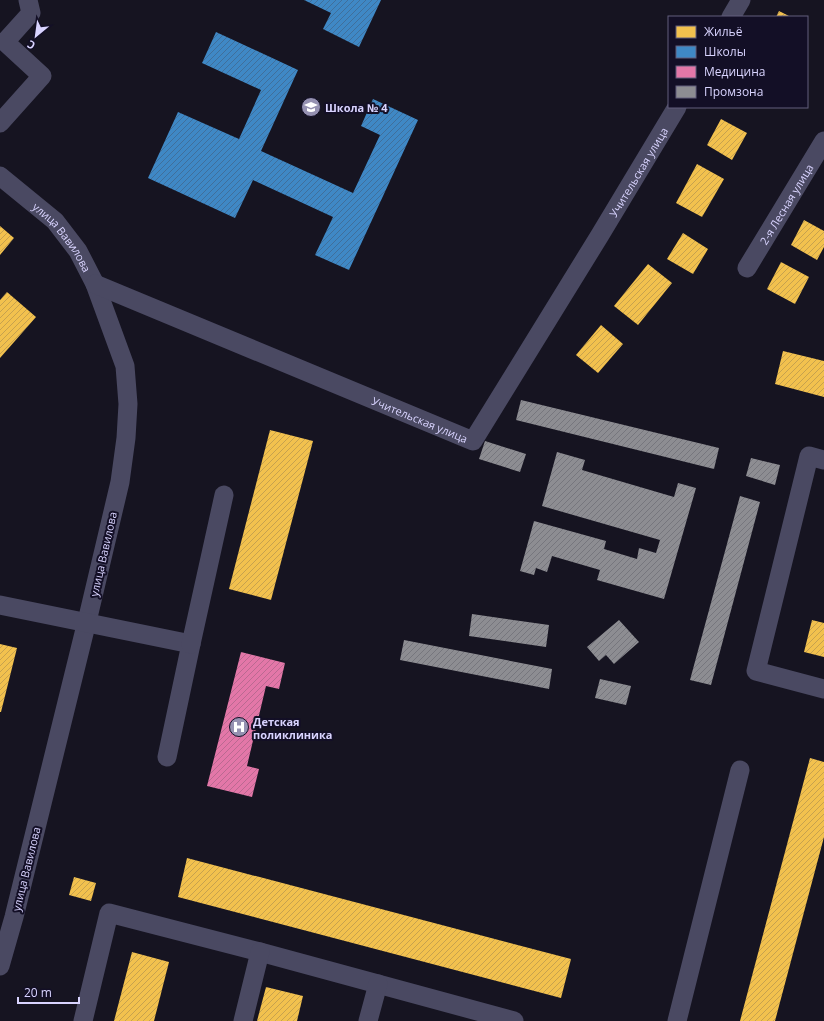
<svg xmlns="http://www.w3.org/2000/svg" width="824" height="1021" viewBox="0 0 824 1021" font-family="'Open Sans',sans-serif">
	<defs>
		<pattern id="homes-hatch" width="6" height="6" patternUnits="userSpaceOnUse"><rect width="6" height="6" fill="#f2c14e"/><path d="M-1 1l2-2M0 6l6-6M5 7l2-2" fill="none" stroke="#c6a14e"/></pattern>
		<pattern id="schools-hatch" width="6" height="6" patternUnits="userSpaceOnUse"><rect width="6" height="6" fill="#3f88c5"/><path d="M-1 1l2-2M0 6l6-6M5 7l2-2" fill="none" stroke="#406f9b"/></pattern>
		<pattern id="health-hatch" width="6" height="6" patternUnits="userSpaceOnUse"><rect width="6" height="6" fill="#e377a8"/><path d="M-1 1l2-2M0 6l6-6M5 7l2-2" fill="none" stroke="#ba6991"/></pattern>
		<pattern id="industry-hatch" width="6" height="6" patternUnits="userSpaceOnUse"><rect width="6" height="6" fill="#8d8d92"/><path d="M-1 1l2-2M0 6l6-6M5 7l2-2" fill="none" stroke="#76767d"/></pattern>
	</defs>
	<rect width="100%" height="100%" fill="#161421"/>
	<g fill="url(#homes-hatch)">
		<path d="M 779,11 L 791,17 L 776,17 Z"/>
		<path d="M 721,119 L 747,133 L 732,160 L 707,145 Z"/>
		<path d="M 697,164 L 724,179 L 702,217 L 676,203 Z"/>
		<path d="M 804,220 L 824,231 L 824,247 L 817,260 L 791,245 Z"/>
		<path d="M 0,226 L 14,238 L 0,255 Z"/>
		<path d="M 683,233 L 708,249 L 693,274 L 667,259 Z"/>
		<path d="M 781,262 L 809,277 L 795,304 L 767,289 Z"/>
		<path d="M 648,264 L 672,283 L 638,325 L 614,306 Z"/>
		<path d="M 7,292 L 36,317 L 0,358 L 0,300 Z"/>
		<path d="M 601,325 L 623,344 L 598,373 L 576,355 Z"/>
		<path d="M 783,351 L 824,361 L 824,397 L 775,384 Z"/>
		<path d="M 270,430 L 313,441 L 271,600 L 229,589 Z"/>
		<path d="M 812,620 L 824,623 L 824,657 L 804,652 Z"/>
		<path d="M 0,644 L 17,648 L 1,712 L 0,712 Z"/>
		<path d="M 810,758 L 824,762 L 824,837 L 775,1021 L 740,1021 Z"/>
		<path d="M 187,858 L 571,959 L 561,998 L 178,897 Z"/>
		<path d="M 74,877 L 96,883 L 91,901 L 69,895 Z"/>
		<path d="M 132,952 L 169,962 L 154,1021 L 114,1021 Z"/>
		<path d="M 266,987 L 303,996 L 297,1021 L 257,1021 Z"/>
	</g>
	<g fill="url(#schools-hatch)">
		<path d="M 304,0 L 381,0 L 359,47 L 323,29 L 331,13 Z"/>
		<path d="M 216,32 L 298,70 L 261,151 L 353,193 L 380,135 L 361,126 L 373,99 L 418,120 L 349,270 L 315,255 L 333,217 L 253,180 L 235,218 L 148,178 L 178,112 L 239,139 L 261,90 L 202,63 Z"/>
	</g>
	<path fill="url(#health-hatch)" d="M 241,652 L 285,663 L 279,689 L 266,686 L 247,766 L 259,769 L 252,797 L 207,786 Z"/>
	<g fill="url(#industry-hatch)">
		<path d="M 521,400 L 719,448 L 714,469 L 516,420 Z"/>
		<path d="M 485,441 L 526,454 L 520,472 L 479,459 Z"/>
		<path d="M 557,452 L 585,460 L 582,470 L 674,497 L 678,483 L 696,488 L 664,599 L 597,580 L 600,570 L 552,556 L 547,572 L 536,568 L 534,575 L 520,571 L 534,521 L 606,541 L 604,549 L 637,559 L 639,548 L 656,553 L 660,540 L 542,506 Z"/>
		<path d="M 751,458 L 780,465 L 775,485 L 746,476 Z"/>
		<path d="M 740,496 L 760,502 L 711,685 L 690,680 Z"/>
		<path d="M 472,614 L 549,625 L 546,647 L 469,636 Z"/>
		<path d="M 619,620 L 639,642 L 614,664 L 606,655 L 599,661 L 587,647 Z"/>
		<path d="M 404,640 L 552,669 L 549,689 L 400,660 Z"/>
		<path d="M 600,679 L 631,686 L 626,705 L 595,698 Z"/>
	</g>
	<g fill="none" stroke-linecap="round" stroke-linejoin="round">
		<g stroke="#4a4962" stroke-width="19">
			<path d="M 731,17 L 741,0"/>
			<path d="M 0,123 L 42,76 L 5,42 L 31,13 L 28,0"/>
			<path id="s1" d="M 0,176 L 55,221 L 78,251 L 95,284 L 125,366 L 128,404 L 126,438 L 120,482 L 89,613 L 14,917 L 0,966"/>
			<path id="s2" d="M 747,268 L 824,141"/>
			<path id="s3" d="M 95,284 L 473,441 L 600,235 L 677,107"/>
			<path d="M 824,460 L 809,456 L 756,671 L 824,689"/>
			<path d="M 0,605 L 191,644 L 167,757"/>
			<path d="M 191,644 L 224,495"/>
			<path d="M 83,1021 L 109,913 L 260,952 L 514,1021"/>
			<path d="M 243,1021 L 260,952"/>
			<path d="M 368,1021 L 378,984"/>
			<path d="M 677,1021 L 740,770"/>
		</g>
	</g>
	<defs>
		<symbol id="school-disc" viewBox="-11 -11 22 22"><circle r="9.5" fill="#9591b1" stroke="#130f26"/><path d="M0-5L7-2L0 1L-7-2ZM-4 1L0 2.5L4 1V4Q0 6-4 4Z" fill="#fff"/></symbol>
		<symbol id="hospital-disc" viewBox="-11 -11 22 22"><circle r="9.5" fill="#9591b1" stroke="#130f26"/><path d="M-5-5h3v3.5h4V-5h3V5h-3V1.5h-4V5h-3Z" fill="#fff"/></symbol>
	</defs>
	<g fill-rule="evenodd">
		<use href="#school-disc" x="300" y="96" width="22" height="22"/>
		<use href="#hospital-disc" x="228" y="716" width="22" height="22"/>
	</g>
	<g text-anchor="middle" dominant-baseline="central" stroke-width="4" stroke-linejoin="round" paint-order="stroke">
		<g font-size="11" font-weight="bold" fill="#d9d4ff" stroke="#130f26" text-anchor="start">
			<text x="325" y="107">Школа № 4</text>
			<text x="253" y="721">Детская<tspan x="253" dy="13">поликлиника</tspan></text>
		</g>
		<g font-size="11" fill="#d9d4ff" stroke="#130f26">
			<text stroke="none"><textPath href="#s3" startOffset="725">Учительская улица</textPath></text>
			<text stroke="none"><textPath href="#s2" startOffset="75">2-я Лесная улица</textPath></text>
			<text stroke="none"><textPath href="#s1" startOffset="88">улица Вавилова</textPath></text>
			<text stroke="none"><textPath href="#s3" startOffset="352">Учительская улица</textPath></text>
			<text transform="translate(103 554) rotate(-77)">улица Вавилова</text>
			<text transform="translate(26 869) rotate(-76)">улица Вавилова</text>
		</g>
	</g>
	<rect x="668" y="16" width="140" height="92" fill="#130f26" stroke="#625e7d"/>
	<rect x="676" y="26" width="20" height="12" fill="#f2c14e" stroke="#625e7d"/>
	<text x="704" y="36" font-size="12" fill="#d9d4ff">Жильё</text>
	<rect x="676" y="46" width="20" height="12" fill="#3f88c5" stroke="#625e7d"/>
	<text x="704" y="56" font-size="12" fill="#d9d4ff">Школы</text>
	<rect x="676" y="66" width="20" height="12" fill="#e377a8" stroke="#625e7d"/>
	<text x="704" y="76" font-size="12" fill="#d9d4ff">Медицина</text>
	<rect x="676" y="86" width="20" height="12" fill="#8d8d92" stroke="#625e7d"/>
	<text x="704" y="96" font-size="12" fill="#d9d4ff">Промзона</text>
	<g transform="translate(36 36) rotate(209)" stroke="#130f26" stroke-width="3" paint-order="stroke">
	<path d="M0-3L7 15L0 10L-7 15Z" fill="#d9d4ff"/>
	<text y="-6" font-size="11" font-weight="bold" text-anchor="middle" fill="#d9d4ff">С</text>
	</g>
	<path d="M18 997v6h61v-6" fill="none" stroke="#d9d4ff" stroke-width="2"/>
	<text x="24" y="997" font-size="12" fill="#d9d4ff" stroke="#130f26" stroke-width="3" paint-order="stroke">20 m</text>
</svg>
